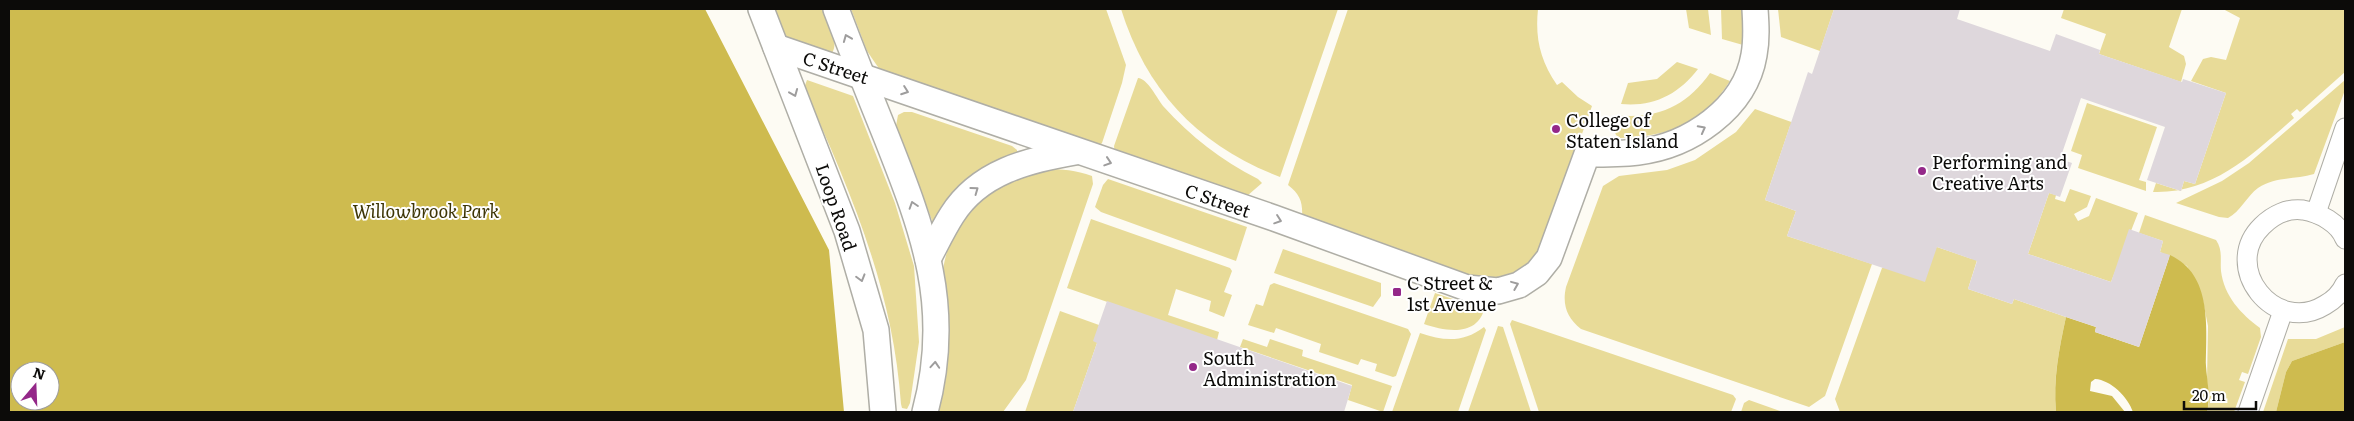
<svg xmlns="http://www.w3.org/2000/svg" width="2354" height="421" viewBox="0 0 2354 421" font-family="Literata,serif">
	<rect width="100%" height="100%" fill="#fdfbf3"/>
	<g fill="#e8db98">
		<path d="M 769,9 L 822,9 C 827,21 840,41 832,53 L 785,38 Z"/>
		<path d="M 851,9 L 1106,9 L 1126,65 L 1122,83 L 1102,143 L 1096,149 L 882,73 L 867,51 Z"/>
		<path d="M 1121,9 L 1338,9 L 1280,177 C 1199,146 1147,92 1121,9 Z"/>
		<path d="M 1348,9 L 1538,9 C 1535,38 1540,60 1557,85 L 1562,82 L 1578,97 L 1592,106 L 1541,248 C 1519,278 1499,280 1465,276 L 1302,220 C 1303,203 1301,195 1288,185 Z"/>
		<path d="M 1686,9 L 1708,9 L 1711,35 L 1689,28 Z"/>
		<path d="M 1721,9 L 1742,9 L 1743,45 L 1722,39 Z"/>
		<path d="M 1778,9 L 1834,9 L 1820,51 L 1781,37 Z"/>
		<path d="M 2064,9 L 2182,9 L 2169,47 L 2184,56 L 2186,64 L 2181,82 L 2099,54 L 2106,34 L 2061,18 Z"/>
		<path d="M 2223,9 L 2345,9 L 2345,72 L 2300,112 L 2297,109 L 2291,114 L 2294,118 C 2252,155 2212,194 2153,192 L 2156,183 L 2181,191 L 2184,181 L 2195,184 L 2226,93 L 2191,81 L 2203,59 L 2211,57 L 2226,60 L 2240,18 Z"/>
		<path d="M 1677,62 L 1698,69 C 1678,95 1653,107 1621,104 L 1628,83 L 1657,79 Z"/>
		<path d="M 1710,73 L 1730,81 C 1702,124 1671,136 1620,138 L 1616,135 L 1613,127 L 1616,115 C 1656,120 1687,106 1710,73 Z"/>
		<path d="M 1138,78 C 1147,78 1157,98 1163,106 C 1191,137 1221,160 1258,179 L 1262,183 L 1247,196 L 1115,155 L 1114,146 Z"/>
		<path d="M 807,80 L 853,96 L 895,203 L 914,266 L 919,342 L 910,403 L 907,409 L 902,408 L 901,404 C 893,290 851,192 804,88 Z"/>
		<path d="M 2345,80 L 2345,90 L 2314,174 C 2295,180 2276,176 2258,188 C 2247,196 2240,212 2228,218 L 2219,217 L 2176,203 L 2222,181 L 2249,163 Z"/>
		<path d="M 2087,103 L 2157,127 L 2139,180 L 2146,182 L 2146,191 L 2078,168 L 2082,155 L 2071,151 Z"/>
		<path d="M 1755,109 L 1797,124 L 1790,126 L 1765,200 L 1796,211 L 1787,236 L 1872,264 L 1825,396 L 1809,407 L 1581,329 C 1567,318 1562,305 1566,287 L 1603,186 L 1619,176 L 1667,170 L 1695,160 L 1736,132 Z"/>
		<path d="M 904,112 L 912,112 L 1012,146 L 1017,150 L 1017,154 L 933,223 L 896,126 L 898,115 Z"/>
		<path d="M 1045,169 C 1062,169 1076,170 1092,176 L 1093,184 L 1026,380 L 1003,412 L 936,412 L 943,271 C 946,242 966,202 993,186 C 1008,178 1029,174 1045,169 Z"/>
		<path d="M 1108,179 L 1247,227 L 1236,261 L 1101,212 L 1095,207 L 1103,185 Z"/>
		<path d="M 2070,189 L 2091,196 L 2087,207 L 2074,214 L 2078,221 L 2089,216 L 2096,198 L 2138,213 L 2111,282 L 2028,254 L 2049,193 L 2056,195 L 2055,199 L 2065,202 Z"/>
		<path d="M 2145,215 L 2216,240 C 2223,250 2220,260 2221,271 C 2224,296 2241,314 2260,328 L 2261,337 L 2248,374 L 2242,372 L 2239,380 L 2245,382 L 2234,412 L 2207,412 L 2209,402 L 2207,380 L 2208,326 L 2203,301 L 2187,266 L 2160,252 L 2163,241 L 2139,233 Z"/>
		<path d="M 1091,219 L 1230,268 L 1232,271 L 1224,292 L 1232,295 L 1224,317 L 1209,311 L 1211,301 L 1176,289 L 1168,315 L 1219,332 L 1217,340 L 1067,288 Z"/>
		<path d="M 1937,247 L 1972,259 L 1978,257 L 1968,289 L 2012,304 L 2014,299 L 2066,317 C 2059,349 2053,379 2056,412 L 1840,412 L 1835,399 L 1882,268 Z"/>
		<path d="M 1283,249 L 1381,283 L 1381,296 L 1373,307 L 1274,273 Z"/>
		<path d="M 1274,283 L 1408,329 L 1411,334 L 1396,376 L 1393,377 L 1375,371 L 1377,364 L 1361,359 L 1358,365 L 1319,352 L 1321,344 L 1276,328 L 1274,333 L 1248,325 L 1256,304 L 1263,306 L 1270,285 Z"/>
		<path d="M 1435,293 L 1468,304 L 1485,305 C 1480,337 1447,332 1424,324 Z"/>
		<path d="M 1060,311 L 1099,325 L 1097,343 L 1073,412 L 1025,412 Z"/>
		<path d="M 1512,320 L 1733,395 L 1736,399 L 1731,412 L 1539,412 L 1510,324 Z"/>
		<path d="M 1498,326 L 1503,327 L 1531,412 L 1468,412 Z"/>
		<path d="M 1484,327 L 1486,330 L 1458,412 L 1392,412 L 1420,333 C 1444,341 1463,343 1484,327 Z"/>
		<path d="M 2345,327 L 2345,342 L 2292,361 L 2286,372 L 2276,412 L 2263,412 L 2288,339 L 2316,339 Z"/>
		<path d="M 1243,339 L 1267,347 L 1270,339 L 1303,350 L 1302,356 L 1392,386 L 1383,412 L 1348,400 L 1352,385 L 1240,347 Z"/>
		<path d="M 1749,400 L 1783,412 L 1741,412 L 1744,403 Z"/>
	</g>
	<g fill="#cebb4f" fill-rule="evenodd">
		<path d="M 9,9 L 705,9 L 829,250 L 844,412 L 9,412 ZM 20,371 L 50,371 L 50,401 L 20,401 Z"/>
		<path d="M 2170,255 C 2213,275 2206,328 2206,366 C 2207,382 2211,397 2207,412 L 2133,412 C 2128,397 2111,380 2095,379 L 2091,382 L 2090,391 L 2112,396 L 2125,412 L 2056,412 C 2053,379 2059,349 2066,317 L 2096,327 L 2095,332 L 2139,347 Z"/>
		<path d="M 2345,342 L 2345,412 L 2276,412 L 2286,372 L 2292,361 Z"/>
	</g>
	<g fill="#ded7dc">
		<path d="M 1834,9 L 1960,9 L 1957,19 L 2050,51 L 2056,34 L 2100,50 L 2099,54 L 2182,82 L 2183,79 L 2226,93 L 2195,184 L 2184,181 L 2181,191 L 2147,180 L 2165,127 L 2081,98 L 2060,159 L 2072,163 L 2060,197 L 2049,193 L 2028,254 L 2111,282 L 2129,229 L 2163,241 L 2160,252 L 2170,255 L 2139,347 L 2095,332 L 2096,327 L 2066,317 L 2014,299 L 2012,304 L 1968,289 L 1977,261 L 1937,247 L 1925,282 L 1787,236 L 1796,211 L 1765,200 L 1808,72 L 1812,74 Z"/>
		<path d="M 1107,301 L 1352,386 L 1344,412 L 1073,412 L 1097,343 L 1093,341 Z"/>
	</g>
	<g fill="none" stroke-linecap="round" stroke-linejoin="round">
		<defs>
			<g id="pedestrian">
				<path d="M 2316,213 L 2345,128"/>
				<path d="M 2345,239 C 2339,223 2320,213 2303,210 C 2288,208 2273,215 2262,226 C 2220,267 2275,336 2325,305 C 2334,300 2341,293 2345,284"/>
				<path d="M 2248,412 L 2283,311"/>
			</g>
			<g id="minor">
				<path d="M 761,9 L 847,231 L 876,330 L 883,412"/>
				<path d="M 836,9 C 852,51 869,94 886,136 C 924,232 953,308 925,412"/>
				<path d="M 776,47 L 1274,218 L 1467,288 L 1498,291 L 1519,285 L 1537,273 L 1549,258 L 1587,154 C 1604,154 1621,154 1638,152 C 1689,146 1745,109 1754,55 C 1757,39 1756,24 1755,9"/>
				<path d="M 928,259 C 936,244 943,229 952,215 C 979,172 1028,160 1075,152"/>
			</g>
		</defs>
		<use href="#pedestrian" stroke="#afaea6" stroke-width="21"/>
		<use href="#minor" stroke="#afaea6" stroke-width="28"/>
		<use href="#pedestrian" stroke="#fff" stroke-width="19"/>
		<use href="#minor" stroke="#fff" stroke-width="25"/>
	</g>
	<defs><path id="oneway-chevron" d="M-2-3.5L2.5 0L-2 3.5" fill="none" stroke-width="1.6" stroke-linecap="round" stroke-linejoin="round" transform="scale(1.25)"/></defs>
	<g stroke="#9e9d9d">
		<use href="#oneway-chevron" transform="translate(847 38) rotate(-112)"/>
		<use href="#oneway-chevron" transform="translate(905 91) rotate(20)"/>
		<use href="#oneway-chevron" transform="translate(794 93) rotate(68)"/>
		<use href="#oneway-chevron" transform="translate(1702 129) rotate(-28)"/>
		<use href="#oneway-chevron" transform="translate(1108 162) rotate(18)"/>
		<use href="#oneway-chevron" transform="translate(975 190) rotate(-36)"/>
		<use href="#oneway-chevron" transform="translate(913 205) rotate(-108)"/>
		<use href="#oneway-chevron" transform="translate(1278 220) rotate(19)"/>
		<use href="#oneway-chevron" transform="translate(861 278) rotate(74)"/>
		<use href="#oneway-chevron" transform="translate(1515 285) rotate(-22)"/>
		<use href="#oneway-chevron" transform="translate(935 365) rotate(-86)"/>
	</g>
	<g fill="#942889" stroke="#fff" stroke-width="2">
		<circle cx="1556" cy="129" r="5"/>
		<circle cx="1922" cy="171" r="5"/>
		<rect x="1392" y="287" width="10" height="10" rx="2.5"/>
		<circle cx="1193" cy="367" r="5"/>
	</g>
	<g text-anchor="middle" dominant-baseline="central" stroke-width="4" stroke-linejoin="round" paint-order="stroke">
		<g font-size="18" fill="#0c0b09" stroke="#fff">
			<text transform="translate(836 67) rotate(18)">C Street</text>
			<text transform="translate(1218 200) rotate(19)">C Street</text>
			<text transform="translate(837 207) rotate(71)">Loop Road</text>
		</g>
		<g font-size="18" fill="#0c0b09" stroke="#fff" text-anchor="start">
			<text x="1566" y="119">College of<tspan x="1566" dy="21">Staten Island</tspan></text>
			<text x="1932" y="161">Performing and<tspan x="1932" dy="21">Creative Arts</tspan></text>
			<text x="1407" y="282">C Street &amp;<tspan x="1407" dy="21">1st Avenue</tspan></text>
			<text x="1203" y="357">South<tspan x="1203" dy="21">Administration</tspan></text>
		</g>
		<g font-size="18" font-style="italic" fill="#3d3505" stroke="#fff">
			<text x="426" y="210">Willowbrook Park</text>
		</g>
	</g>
	<rect width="2354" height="421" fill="none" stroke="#0c0b09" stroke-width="20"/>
	<g transform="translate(35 386) rotate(19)"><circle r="24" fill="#ffffff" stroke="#9e9d9d"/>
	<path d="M0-4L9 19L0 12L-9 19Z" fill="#942889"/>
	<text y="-8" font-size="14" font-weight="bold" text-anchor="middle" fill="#0c0b09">N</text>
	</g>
	<path d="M2184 401v8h72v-8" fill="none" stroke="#0c0b09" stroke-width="2.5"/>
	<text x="2192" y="401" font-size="15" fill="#0c0b09" stroke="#ffffff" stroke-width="4" paint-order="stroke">20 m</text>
</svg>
